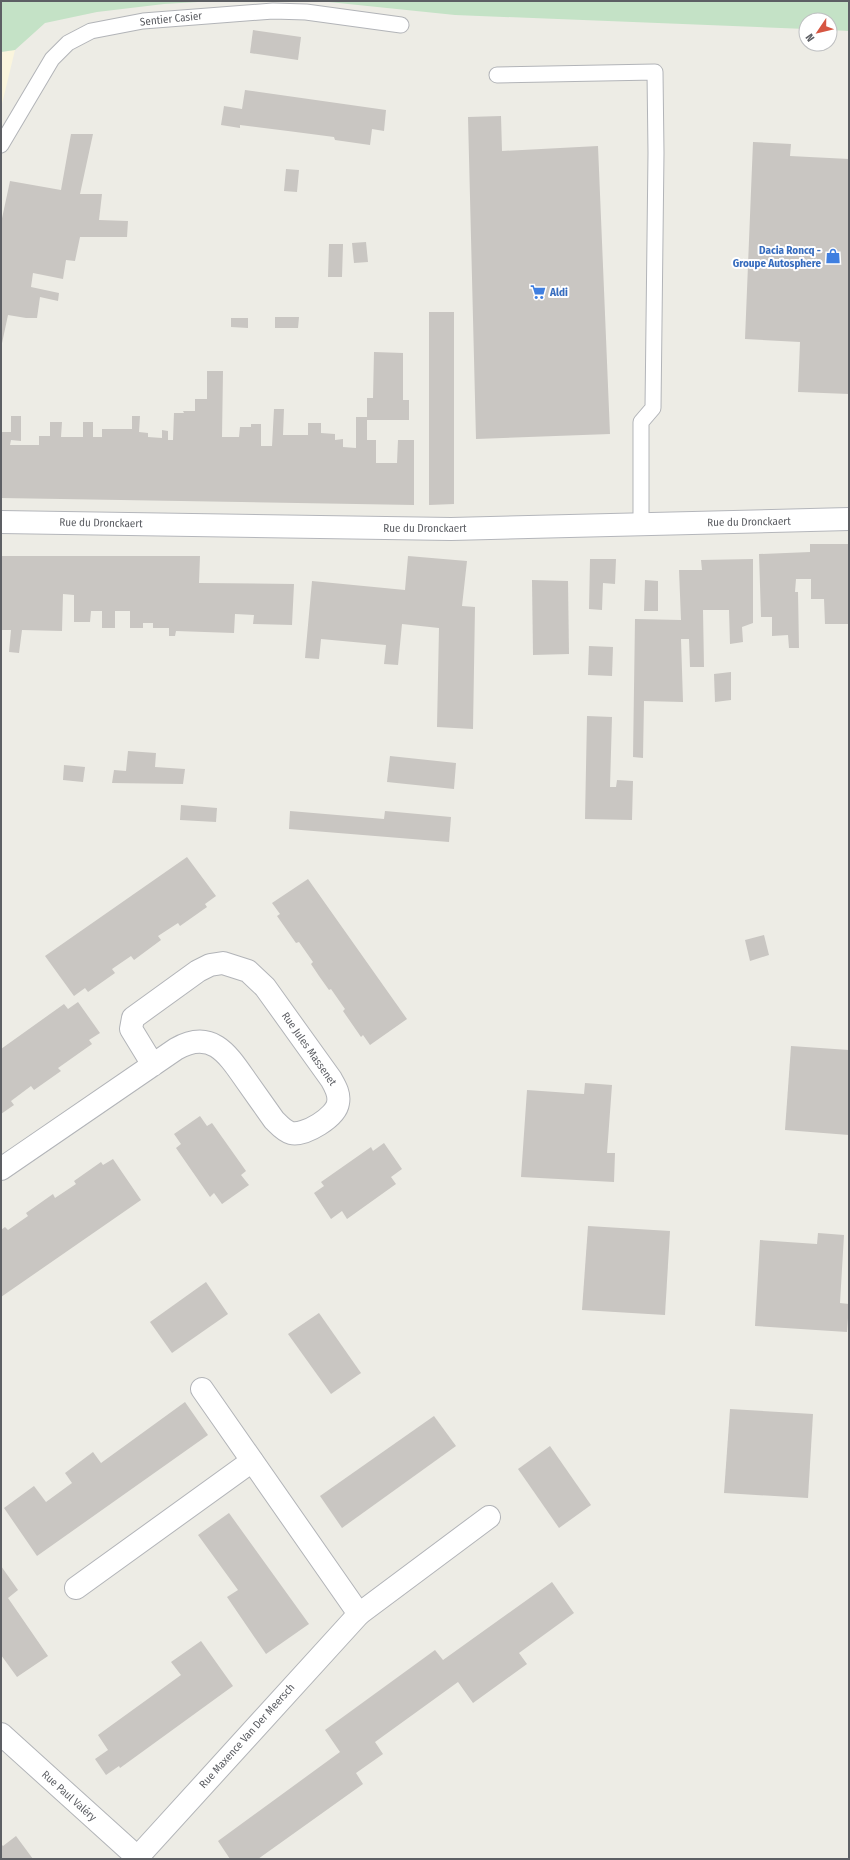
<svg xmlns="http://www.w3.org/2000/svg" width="850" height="1860" viewBox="0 0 850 1860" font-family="'Fira Sans Condensed',sans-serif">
	<rect width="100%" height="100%" fill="#edece5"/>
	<path fill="#faf5dd" d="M 15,50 L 1,108 L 1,52 Z"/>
	<g fill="#c4e2c6">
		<path d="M 1,1 L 215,1 L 164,4 L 97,12 L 45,23 L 15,50 L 1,52 Z"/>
		<path d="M 319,1 L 849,1 L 849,31 L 830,30 L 830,20 L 806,20 L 806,29 L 455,15 Z"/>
	</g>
	<g fill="#c9c6c2">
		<path d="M 253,30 L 301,37 L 298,60 L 250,53 Z"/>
		<path d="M 245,90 L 386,110 L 384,131 L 372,129 L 370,145 L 335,140 L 334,137 L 288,131 L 240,125 L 240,128 L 221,125 L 224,106 L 242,109 Z"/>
		<path d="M 501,116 L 502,151 L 598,146 L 610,434 L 476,439 L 468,117 Z"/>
		<path d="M 71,134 L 93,134 L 80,194 L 102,194 L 99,220 L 128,221 L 127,237 L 80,237 L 75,261 L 66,260 L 63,279 L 33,273 L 31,287 L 59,293 L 58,301 L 40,297 L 37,318 L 26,318 L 8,315 L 1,348 L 1,223 L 10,181 L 61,190 Z"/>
		<path d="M 753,142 L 791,144 L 790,156 L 849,159 L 849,394 L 798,392 L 800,342 L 745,339 Z"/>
		<path d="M 286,169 L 299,170 L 297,192 L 284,191 Z"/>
		<path d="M 366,242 L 368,262 L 354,263 L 352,243 Z"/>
		<path d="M 329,244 L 343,244 L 342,277 L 328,277 Z"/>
		<path d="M 429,312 L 454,312 L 454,504 L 429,505 Z"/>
		<path d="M 275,317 L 299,317 L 298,328 L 275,328 Z"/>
		<path d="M 231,318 L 248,318 L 248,328 L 231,327 Z"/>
		<path d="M 374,352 L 403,353 L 403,400 L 409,400 L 409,420 L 367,420 L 367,440 L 376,440 L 376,463 L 397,463 L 398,440 L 414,440 L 414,505 L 1,498 L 1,432 L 11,432 L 11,416 L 21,416 L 21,441 L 11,440 L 10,445 L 39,445 L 39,436 L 50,436 L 50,422 L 62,422 L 61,437 L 83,437 L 83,422 L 93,422 L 93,437 L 102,437 L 102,429 L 132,429 L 132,416 L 140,416 L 139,432 L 148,433 L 148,437 L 162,438 L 162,430 L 168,431 L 168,440 L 173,440 L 174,413 L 184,413 L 183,411 L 195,411 L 195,399 L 207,399 L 207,371 L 223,371 L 222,437 L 239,437 L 240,427 L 251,427 L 251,424 L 261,424 L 261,446 L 272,446 L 274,409 L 284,409 L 283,435 L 308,435 L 308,423 L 321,423 L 321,433 L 335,434 L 335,440 L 343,439 L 343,447 L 356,448 L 356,417 L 367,417 L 367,398 L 373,398 Z"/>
		<path d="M 810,544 L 849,544 L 849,624 L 825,624 L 824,599 L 811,599 L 811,579 L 796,579 L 795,592 L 798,592 L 799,648 L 789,648 L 788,635 L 772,636 L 772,617 L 761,617 L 759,554 L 810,552 Z"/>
		<path d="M 1,556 L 200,556 L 199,583 L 294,584 L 292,625 L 253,624 L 254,615 L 235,614 L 234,633 L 176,631 L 175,636 L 169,636 L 169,628 L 153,628 L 153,623 L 143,623 L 143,628 L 130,628 L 130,611 L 115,611 L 115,628 L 102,628 L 102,611 L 91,611 L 90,622 L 74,622 L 74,595 L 63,594 L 62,631 L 22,630 L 19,653 L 9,652 L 11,630 L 1,630 Z"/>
		<path d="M 408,556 L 467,561 L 462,606 L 475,607 L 473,729 L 437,727 L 439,628 L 402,624 L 398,665 L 384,664 L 386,645 L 321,639 L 319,659 L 305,658 L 312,581 L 405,590 Z"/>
		<path d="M 590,559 L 616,559 L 615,584 L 603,583 L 602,610 L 589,609 Z"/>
		<path d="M 753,559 L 753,623 L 742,627 L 743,642 L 730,644 L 729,610 L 703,610 L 704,667 L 690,667 L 689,639 L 681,639 L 683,702 L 644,701 L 643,758 L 633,757 L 635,619 L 681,620 L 679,570 L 702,570 L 701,560 Z"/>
		<path d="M 532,580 L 568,581 L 569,654 L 533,655 Z"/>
		<path d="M 645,580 L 658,581 L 658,611 L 644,611 Z"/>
		<path d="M 589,646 L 613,647 L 612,676 L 588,675 Z"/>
		<path d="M 731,672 L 731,700 L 715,702 L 714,674 Z"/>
		<path d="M 587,716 L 612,717 L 610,787 L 616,787 L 617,780 L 633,781 L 632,820 L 585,819 Z"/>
		<path d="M 128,751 L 156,753 L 155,767 L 185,769 L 183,784 L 112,783 L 114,770 L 126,771 Z"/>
		<path d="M 390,756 L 456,763 L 454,789 L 387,782 Z"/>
		<path d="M 64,765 L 85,767 L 83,782 L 63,780 Z"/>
		<path d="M 181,805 L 217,808 L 216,822 L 180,820 Z"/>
		<path d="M 290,811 L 384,819 L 385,811 L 451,817 L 449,842 L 289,829 Z"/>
		<path d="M 187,857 L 216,896 L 205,904 L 207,907 L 180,926 L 178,923 L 158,936 L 161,940 L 134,960 L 131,956 L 112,969 L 115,973 L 88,992 L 85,988 L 74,996 L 45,956 Z"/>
		<path d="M 308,879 L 407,1019 L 370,1045 L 363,1035 L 361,1037 L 343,1011 L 345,1009 L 331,989 L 329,990 L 319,976 L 311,964 L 313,962 L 299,942 L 296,943 L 277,916 L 280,914 L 272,903 Z"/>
		<path d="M 764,935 L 769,955 L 750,961 L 745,940 Z"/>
		<path d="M 78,1002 L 100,1033 L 89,1040 L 92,1044 L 58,1068 L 61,1071 L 34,1090 L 31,1086 L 11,1101 L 14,1105 L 1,1114 L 1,1049 L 64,1004 L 68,1009 Z"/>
		<path d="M 791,1046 L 849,1050 L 849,1135 L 785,1130 Z"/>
		<path d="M 585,1083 L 612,1085 L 607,1153 L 615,1153 L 614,1182 L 521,1177 L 527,1090 L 584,1094 Z"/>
		<path d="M 200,1116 L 207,1126 L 212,1123 L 246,1171 L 241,1175 L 249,1185 L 222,1204 L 214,1193 L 210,1197 L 176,1148 L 181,1144 L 174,1134 Z"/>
		<path d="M 384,1143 L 402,1169 L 391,1177 L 396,1184 L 347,1219 L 342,1211 L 331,1219 L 314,1193 L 324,1186 L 321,1182 L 371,1147 L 373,1151 Z"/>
		<path d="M 113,1159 L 141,1200 L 1,1297 L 1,1230 L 5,1227 L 8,1230 L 28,1216 L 26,1213 L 53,1194 L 55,1198 L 76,1184 L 74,1181 L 101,1162 L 103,1165 Z"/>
		<path d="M 588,1226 L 670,1231 L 665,1315 L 582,1310 Z"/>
		<path d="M 818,1233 L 844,1235 L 840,1303 L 849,1304 L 847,1332 L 755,1326 L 760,1240 L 817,1244 Z"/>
		<path d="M 206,1282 L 228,1314 L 172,1353 L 150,1322 Z"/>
		<path d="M 319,1313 L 361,1373 L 331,1394 L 288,1334 Z"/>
		<path d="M 185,1402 L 208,1435 L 37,1556 L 4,1508 L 34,1486 L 46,1502 L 72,1483 L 65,1473 L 93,1452 L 101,1463 Z"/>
		<path d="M 730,1409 L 813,1414 L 808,1498 L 724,1493 Z"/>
		<path d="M 434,1416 L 456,1446 L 342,1528 L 320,1496 Z"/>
		<path d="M 550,1446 L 591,1505 L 559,1528 L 518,1469 Z"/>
		<path d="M 229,1513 L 309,1624 L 266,1654 L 227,1597 L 238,1590 L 198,1535 Z"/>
		<path d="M 1,1566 L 18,1590 L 8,1598 L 48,1656 L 17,1677 L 1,1655 Z"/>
		<path d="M 552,1582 L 574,1613 L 519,1653 L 527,1664 L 473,1703 L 458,1682 L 375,1742 L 383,1754 L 356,1773 L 363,1784 L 258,1859 L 230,1859 L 218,1841 L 340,1752 L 325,1730 L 435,1650 L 443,1660 Z"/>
		<path d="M 201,1641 L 233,1686 L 120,1768 L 119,1766 L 106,1775 L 95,1759 L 108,1750 L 98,1735 L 181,1675 L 171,1662 Z"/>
		<path d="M 16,1836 L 33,1859 L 1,1859 L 1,1844 L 3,1846 Z"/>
	</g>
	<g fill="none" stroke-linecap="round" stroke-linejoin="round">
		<defs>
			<g id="lane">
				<path d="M 497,75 L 655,72 L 656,153 L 653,408 L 641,422 L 641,524"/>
				<path d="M 1,145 L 52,59 L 68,43 L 91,31 L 143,21 L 273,11 L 306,12 L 401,25"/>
			</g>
			<g id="street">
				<path d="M 1,1169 L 176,1049 C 211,1029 227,1053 245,1079 C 255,1093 264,1106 274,1120 C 279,1125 284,1131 291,1133 C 305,1136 336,1117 338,1103 C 340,1094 335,1086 331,1079 L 265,987 L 248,971 L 223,963 L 210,965 L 198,971 L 133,1018 L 131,1029 L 153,1065"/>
				<path d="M 202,1389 L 359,1614"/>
				<path d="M 76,1588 L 252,1461"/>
				<path d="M 1,1734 L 137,1857"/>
				<path d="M 136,1859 L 359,1614 L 489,1517"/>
			</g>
			<path id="secondary" d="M 1,522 L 451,529 L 849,519"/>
		</defs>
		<use href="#lane" stroke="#b2b4b8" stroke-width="17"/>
		<use href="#street" stroke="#b2b4b8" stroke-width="24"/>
		<use href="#secondary" stroke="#b4b6bb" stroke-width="24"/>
		<use href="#lane" stroke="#fff" stroke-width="15"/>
		<use href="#street" stroke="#fff" stroke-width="22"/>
		<use href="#secondary" stroke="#fff" stroke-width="22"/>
	</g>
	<defs>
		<symbol id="shop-bare" viewBox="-9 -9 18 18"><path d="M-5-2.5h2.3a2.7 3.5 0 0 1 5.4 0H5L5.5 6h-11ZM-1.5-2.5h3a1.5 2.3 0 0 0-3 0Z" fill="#3f7fe0" stroke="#fff" stroke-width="2.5" paint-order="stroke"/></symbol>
		<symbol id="supermarket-bare" viewBox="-9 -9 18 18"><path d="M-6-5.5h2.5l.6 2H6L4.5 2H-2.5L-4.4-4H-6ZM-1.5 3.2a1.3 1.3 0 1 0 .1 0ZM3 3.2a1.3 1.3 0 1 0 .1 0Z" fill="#3f7fe0" stroke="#fff" stroke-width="2.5" paint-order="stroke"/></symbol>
	</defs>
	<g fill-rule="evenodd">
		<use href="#shop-bare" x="822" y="245" width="22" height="22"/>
		<use href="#supermarket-bare" x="527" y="281" width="22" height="22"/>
	</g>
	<g text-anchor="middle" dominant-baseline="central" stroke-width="4" stroke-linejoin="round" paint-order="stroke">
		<g font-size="11" fill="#5d5f64" stroke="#fff">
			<text transform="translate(171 19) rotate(-6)">Sentier Casier</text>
			<text transform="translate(749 522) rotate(-1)">Rue du Dronckaert</text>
			<text transform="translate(101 523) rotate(1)">Rue du Dronckaert</text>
			<text x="425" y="528">Rue du Dronckaert</text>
			<text transform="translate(309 1049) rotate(55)">Rue Jules Massenet</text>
			<text transform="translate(247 1736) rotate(-48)">Rue Maxence Van Der Meersch</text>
			<text transform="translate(69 1796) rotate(42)">Rue Paul Valéry</text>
		</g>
		<g font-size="11" font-weight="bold" fill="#366cbe" stroke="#fff" text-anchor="end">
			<text x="821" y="250">Dacia Roncq -<tspan x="821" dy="13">Groupe Autosphere</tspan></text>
			<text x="550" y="292" text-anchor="start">Aldi</text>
		</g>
	</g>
	<rect width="850" height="1860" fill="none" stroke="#5d5f64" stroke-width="4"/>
	<g transform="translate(818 32) rotate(235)"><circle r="19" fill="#ffffff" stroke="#bebfc1"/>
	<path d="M0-3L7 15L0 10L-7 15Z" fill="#d65642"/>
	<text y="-6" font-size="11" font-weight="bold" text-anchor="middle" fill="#5d5f64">N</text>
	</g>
</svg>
